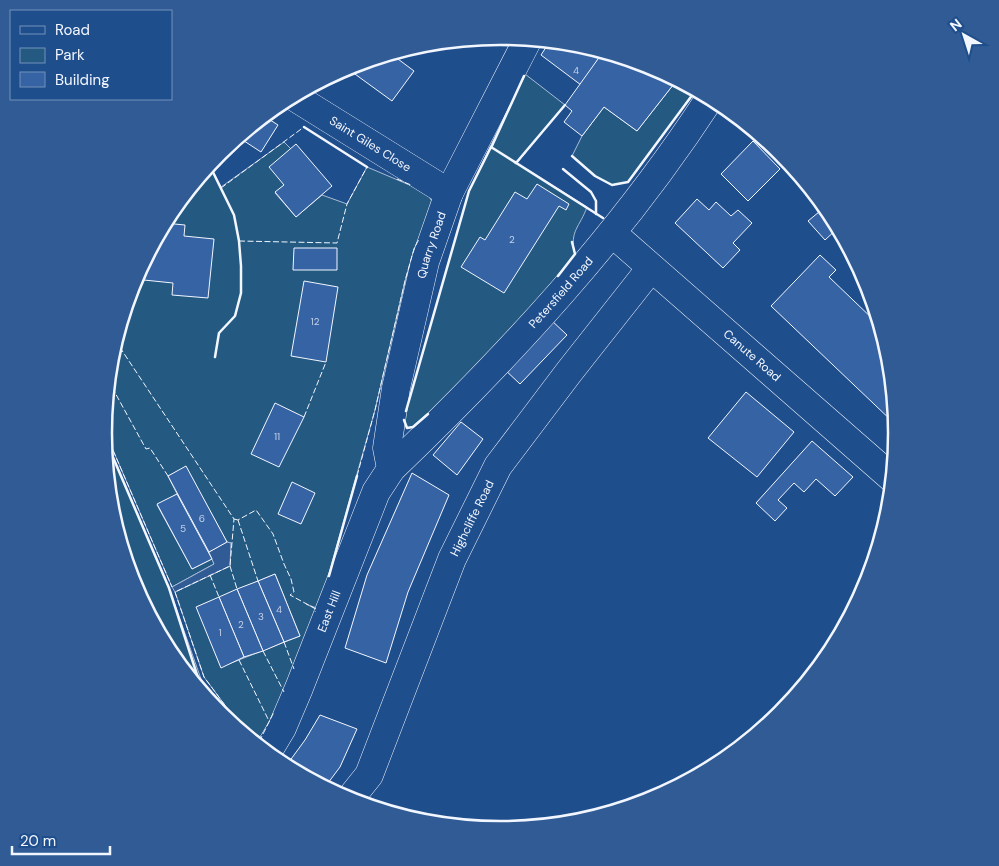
<svg xmlns="http://www.w3.org/2000/svg" width="999" height="866" viewBox="0 0 999 866" font-family="'DM Sans',sans-serif">
	<rect width="100%" height="100%" fill="#1f4e8c"/>
	<g fill="#245a82" stroke="#a8bbd7" fill-rule="evenodd">
		<path d="M 525,74 L 565,105 L 517,163 L 587,207 C 580,227 569,231 575,254 L 544,295 L 467,381 L 413,427 L 407,428 L 403,421 L 469,191 Z"/>
		<path d="M 677,80 L 696,90 L 628,182 L 612,185 L 595,176 L 572,156 L 582,136 L 604,107 L 637,131 Z"/>
		<path d="M 284,142 L 291,149 L 284,185 L 275,193 L 296,217 L 322,195 L 347,204 L 367,167 L 426,192 L 435,206 L 414,249 L 405,281 L 375,410 L 319,609 L 306,604 L 316,609 L 295,671 L 261,738 L 233,716 L 204,677 L 175,592 L 230,566 L 231,543 L 227,542 L 186,467 L 168,476 L 177,494 L 157,505 L 192,569 L 212,559 L 214,564 L 172,587 L 103,427 L 110,355 L 133,281 L 170,212 L 209,164 L 221,187 ZM 275,574 L 300,636 L 221,667 L 197,607 Z"/>
		<path d="M 103,433 L 169,588 L 201,679 L 229,721 L 264,747 L 262,749 L 219,713 L 169,653 L 133,585 L 110,510 Z"/>
	</g>
	<path fill="#305b95" stroke="#a8bbd7" d="M 227,542 L 231,543 L 230,566 L 175,592 L 172,587 L 214,564 L 209,552 Z"/>
	<g fill="#3563a3" stroke="#f2f6ff">
		<path d="M 550,41 L 577,44 L 603,52 L 581,85 L 541,55 Z"/>
		<path d="M 601,51 L 652,67 L 677,80 L 637,131 L 604,107 L 582,136 L 564,122 L 572,111 L 565,105 L 603,52 Z"/>
		<path d="M 390,53 L 414,71 L 392,101 L 348,69 L 351,65 Z"/>
		<path d="M 264,116 L 278,125 L 261,152 L 238,137 Z"/>
		<path d="M 753,141 L 780,169 L 748,201 L 721,174 Z"/>
		<path d="M 296,144 L 332,186 L 296,217 L 275,192 L 284,185 L 269,167 Z"/>
		<path d="M 537,184 L 569,204 L 566,210 L 559,206 L 504,293 L 461,267 L 480,237 L 485,240 L 515,192 L 527,199 Z"/>
		<path d="M 697,199 L 709,210 L 716,202 L 731,216 L 738,210 L 752,223 L 733,243 L 740,250 L 723,268 L 675,223 Z"/>
		<path d="M 825,207 L 838,228 L 825,240 L 808,221 Z"/>
		<path d="M 164,223 L 185,225 L 184,236 L 214,239 L 208,298 L 172,295 L 173,283 L 134,279 Z"/>
		<path d="M 294,248 L 337,248 L 337,270 L 293,270 Z"/>
		<path d="M 820,255 L 836,270 L 829,277 L 877,323 L 878,321 L 889,356 L 895,424 L 771,306 Z"/>
		<path d="M 304,281 L 338,287 L 326,362 L 291,356 Z"/>
		<path d="M 550,319 L 567,335 L 520,384 L 503,368 Z"/>
		<path d="M 746,392 L 794,432 L 757,477 L 708,438 Z"/>
		<path d="M 275,403 L 304,417 L 279,467 L 251,454 Z"/>
		<path d="M 461,422 L 483,439 L 457,475 L 433,455 Z"/>
		<path d="M 812,441 L 853,477 L 835,496 L 816,479 L 804,492 L 794,483 L 778,500 L 787,508 L 775,521 L 756,503 Z"/>
		<path d="M 186,466 L 227,542 L 209,552 L 168,476 Z"/>
		<path d="M 412,473 L 449,495 L 408,592 L 386,663 L 345,648 L 367,575 Z"/>
		<path d="M 292,482 L 315,493 L 301,524 L 278,514 Z"/>
		<path d="M 177,494 L 212,559 L 192,569 L 157,504 Z"/>
		<path d="M 275,574 L 300,636 L 284,642 L 258,581 Z"/>
		<path d="M 258,581 L 284,642 L 263,651 L 237,589 Z"/>
		<path d="M 237,589 L 263,651 L 244,657 L 219,597 Z"/>
		<path d="M 219,597 L 244,657 L 221,668 L 196,607 Z"/>
		<path d="M 320,715 L 357,729 L 340,767 L 325,787 L 286,766 L 305,740 Z"/>
	</g>
	<g fill="none" stroke-linecap="round" stroke-linejoin="round">
		<defs>
			<g id="minor">
				<path id="s1" d="M 293,96 L 449,193"/>
				<path id="s2" d="M 612,233 L 892,478"/>
				<path id="s3" d="M 391,469 C 509,356 621,235 710,98"/>
				<path id="s4" d="M 349,800 L 369,775 L 452,559 L 498,466 L 569,372 L 651,268"/>
			</g>
			<g id="tertiary">
				<path id="s5" d="M 267,753 L 282,728 L 299,688 L 376,492 L 391,469 L 387,448 L 396,388 L 425,262 L 449,193 L 528,39"/>
			</g>
		</defs>
		<use href="#minor" stroke="#f2f6ff" stroke-width="29"/>
		<use href="#tertiary" stroke="#f2f6ff" stroke-width="29"/>
		<use href="#minor" stroke="#1f4e8c" stroke-width="28"/>
		<use href="#tertiary" stroke="#1f4e8c" stroke-width="28"/>
		<g stroke="#f2f6ff" stroke-width="1" stroke-dasharray="6 2.5" stroke-linecap="butt">
			<path d="M 397,179 L 411,185"/>
			<path d="M 221,188 L 304,127"/>
			<path d="M 239,241 L 337,243 L 347,204 L 367,167"/>
			<path d="M 115,340 L 234,519 L 230,566 L 175,592 L 204,677 L 233,716 L 261,738 L 274,712"/>
			<path d="M 108,380 L 146,449 L 150,448 L 168,476"/>
			<path d="M 304,417 L 326,362"/>
			<path d="M 103,427 L 172,587"/>
			<path d="M 357,476 L 375,410 L 405,281 L 414,249 L 419,239"/>
			<path d="M 234,519 L 238,520 L 256,510 L 273,534 L 284,564 L 291,579 L 294,592 L 290,595 L 316,609 L 315,612"/>
			<path d="M 238,520 L 258,581"/>
			<path d="M 230,566 L 237,589"/>
			<path d="M 210,575 L 219,597"/>
			<path d="M 284,642 L 294,669"/>
			<path d="M 263,651 L 284,692"/>
			<path d="M 239,660 L 269,721"/>
		</g>
		<g stroke="#f2f6ff" stroke-width="2.5">
			<path d="M 304,127 L 367,167"/>
			<path d="M 491,148 L 524,76"/>
			<path d="M 572,156 L 595,176 L 612,185 L 628,182 L 696,90"/>
			<path d="M 515,162 L 516,163 L 565,105"/>
			<path d="M 209,164 L 234,215 L 239,241 L 241,266 L 241,293 L 235,316 L 219,333 L 215,357"/>
			<path d="M 563,169 L 591,192 L 596,201 L 596,214"/>
			<path d="M 558,276 L 575,254 L 572,242"/>
			<path d="M 406,411 L 469,191 L 491,147 L 603,218"/>
			<path d="M 404,420 L 407,428 L 413,427 L 428,414"/>
			<path d="M 103,434 L 169,588 L 199,681 L 229,721 L 261,744"/>
			<path d="M 329,576 L 357,476"/>
		</g>
	</g>
	<g text-anchor="middle" dominant-baseline="central" stroke-width="4" stroke-linejoin="round" paint-order="stroke">
		<g font-size="10" fill="#c3d1e8">
			<text x="576" y="70">4</text>
			<text x="512" y="239">2</text>
			<text x="315" y="321">12</text>
			<text x="277" y="436">11</text>
			<text x="202" y="518">6</text>
			<text x="183" y="528">5</text>
			<text x="279" y="609">4</text>
			<text x="261" y="616">3</text>
			<text x="241" y="624">2</text>
			<text x="220" y="632">1</text>
		</g>
		<g font-size="12" fill="#f2f6ff" stroke="#1f4e8c">
			<text stroke="none"><textPath href="#s1" startOffset="91">Saint Giles Close</textPath></text>
			<text stroke="none"><textPath href="#s5" startOffset="540">Quarry Road</textPath></text>
			<text stroke="none"><textPath href="#s3" startOffset="245">Petersfield Road</textPath></text>
			<text stroke="none"><textPath href="#s2" startOffset="186">Canute Road</textPath></text>
			<text stroke="none"><textPath href="#s4" startOffset="309">Highcliffe Road</textPath></text>
			<text stroke="none"><textPath href="#s5" startOffset="155">East Hill</textPath></text>
		</g>
	</g>
	<path d="M0 0H999V866H0ZM112 433a388 388 0 1 1 776 0a388 388 0 1 1-776 0Z" fill="#305b95" fill-rule="evenodd"/>
	<path fill="none" stroke="#f2f6ff" stroke-width="2.5" d="M112 433a388 388 0 1 1 776 0a388 388 0 1 1-776 0Z"/>
	<rect x="10" y="10" width="162" height="90" fill="#1f4e8c" stroke="#7391ba"/>
	<rect x="20" y="26" width="25" height="8" fill="#1f4e8c" stroke="#7391ba"/>
	<text x="55" y="35" font-size="15" fill="#f2f6ff">Road</text>
	<rect x="20" y="48" width="25" height="15" fill="#245a82" stroke="#7391ba"/>
	<text x="55" y="60" font-size="15" fill="#f2f6ff">Park</text>
	<rect x="20" y="72" width="25" height="15" fill="#3563a3" stroke="#7391ba"/>
	<text x="55" y="85" font-size="15" fill="#f2f6ff">Building</text>
	<g transform="translate(964 35) rotate(321)" stroke="#1f4e8c" stroke-width="4" paint-order="stroke">
	<path d="M0-4L9 19L0 12L-9 19Z" fill="#f2f6ff"/>
	<text y="-8" font-size="14" font-weight="bold" text-anchor="middle" fill="#f2f6ff">N</text>
	</g>
	<path d="M12 846v8h98v-8" fill="none" stroke="#f2f6ff" stroke-width="2.5"/>
	<text x="20" y="846" font-size="15" fill="#f2f6ff" stroke="#1f4e8c" stroke-width="4" paint-order="stroke">20 m</text>
</svg>
